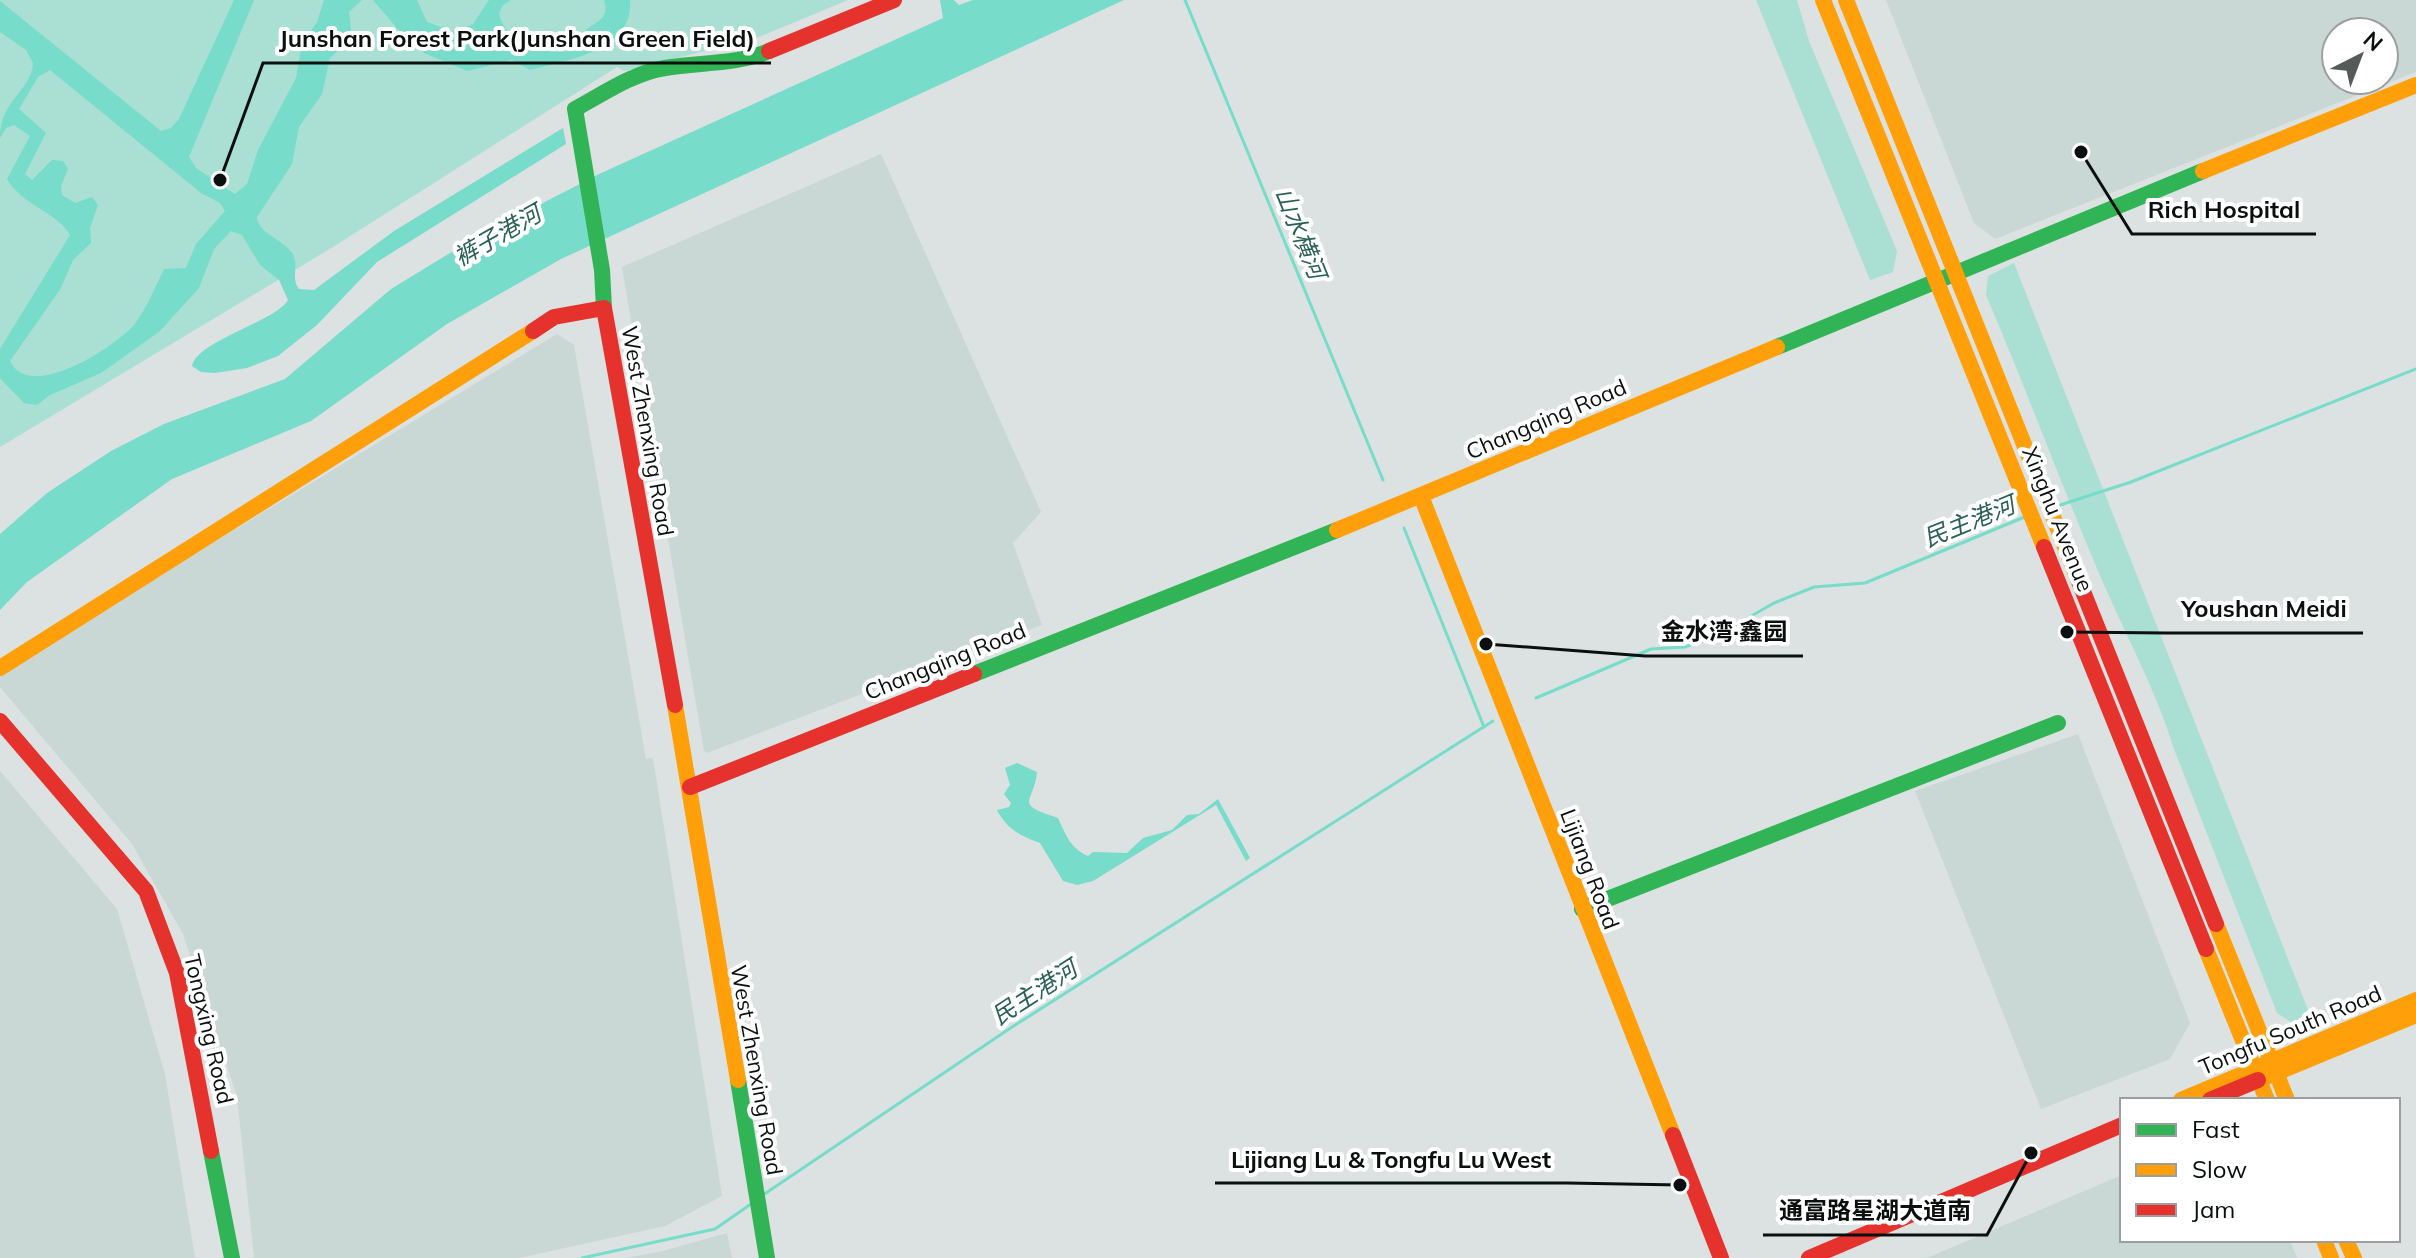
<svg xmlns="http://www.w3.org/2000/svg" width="2416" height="1258" viewBox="0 0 2416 1258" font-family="Mulish,'Noto Sans SC',sans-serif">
	<rect width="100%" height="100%" fill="#dce2e1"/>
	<g fill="#c9d8d4" fill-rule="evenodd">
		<path d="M 1886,0 L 2416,0 L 2416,72 L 1995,239 L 1974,223 ZM 2336,32 L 2384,32 L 2384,80 L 2336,80 Z"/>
		<path d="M 881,154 L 1041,512 L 1013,543 L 1042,625 L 707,753 L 704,751 L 622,267 Z"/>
		<path d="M 557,334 L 574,345 L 646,759 L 653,758 L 722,1196 L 665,1226 L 519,1258 L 254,1258 L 237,1096 L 183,934 L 132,844 L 0,687 L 0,672 Z"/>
		<path d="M 2078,734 L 2190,1023 L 2170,1059 L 2041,1109 L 1915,791 Z"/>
		<path d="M 0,771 L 117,909 L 165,1074 L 195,1258 L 0,1258 Z"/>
		<path d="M 2122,1175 L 2122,1240 L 2290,1240 L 2297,1258 L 1927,1258 Z"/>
		<path d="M 727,1233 L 732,1258 L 626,1258 L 663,1251 Z"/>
	</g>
	<g fill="#aadfd3">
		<path d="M 0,0 L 848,0 L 754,39 L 624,71 L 617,67 L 333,247 L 0,447 Z"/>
		<path d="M 1756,0 L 1797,0 L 1809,41 L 1897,251 L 1893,272 L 1870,280 Z"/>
		<path d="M 2014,263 L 2314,1025 L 2297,1026 L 2277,1013 L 2174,749 C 2155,687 2123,630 2098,571 C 2059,479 2025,386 1986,295 L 1988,276 Z"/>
	</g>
	<g fill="#77dcc9" fill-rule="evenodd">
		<path d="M 234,0 L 254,0 L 189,157 L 196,168 L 235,194 L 247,184 L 258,150 L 296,78 L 302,44 L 317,22 L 324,0 L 362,0 L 349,12 L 351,30 L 343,46 L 330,58 L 322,94 L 299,127 L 292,164 L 257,217 C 257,233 283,239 292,253 C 300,265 290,277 299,289 L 314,290 L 394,231 L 563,128 L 566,144 L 377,262 L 317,325 L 278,356 L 247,368 L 215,373 L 201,372 L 192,366 C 196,341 277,321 288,300 L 279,280 L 260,265 L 242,235 L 231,231 L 214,249 L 199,288 L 160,331 L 101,373 L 50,395 L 37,405 L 24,403 L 0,378 L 0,349 L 70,235 C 57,212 22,205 7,179 L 30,136 L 14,125 L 6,128 L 0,138 C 0,99 31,92 33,63 L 26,50 L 0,32 L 0,1 L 161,131 L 171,128 L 179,119 ZM 50,70 L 201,193 L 220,203 L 225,211 L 196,244 L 186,268 L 164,269 C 155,287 146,310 134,325 C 115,347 29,403 10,361 L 61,288 L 73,260 L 91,243 L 90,228 L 98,205 L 92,197 L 75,203 L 62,195 L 61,186 L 68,169 L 63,161 L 52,160 L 32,180 L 25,174 L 46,133 L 19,109 L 38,77 Z"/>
		<path d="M 373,0 L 417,0 L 427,22 L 455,32 L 473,24 L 489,0 L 511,0 L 502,6 L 499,14 C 507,46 545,57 573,50 C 577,45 580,37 584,32 C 596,20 610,21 604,0 L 630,0 C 634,51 567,60 530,70 L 512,60 L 467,71 L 424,53 L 407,40 Z"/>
		<path d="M 940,0 L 954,0 L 959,5 L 973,0 L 1124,0 L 561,259 L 447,324 L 311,421 L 172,479 L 27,582 L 0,610 L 0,534 L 47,493 L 111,451 L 164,424 L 285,379 L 391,289 L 473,239 L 599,174 L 943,18 Z"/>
		<path d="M 1017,763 L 1037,772 C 1034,804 1012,803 1058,818 C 1066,835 1070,848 1088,856 L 1093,852 L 1127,853 L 1143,838 L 1172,830 L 1187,815 L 1199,814 L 1218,799 L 1250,858 L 1246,861 L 1216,805 L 1093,881 L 1077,885 L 1063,881 L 1040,843 C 1020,836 1007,829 997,810 L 1009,807 L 1011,803 L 1004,794 L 1010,785 L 1005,768 Z"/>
	</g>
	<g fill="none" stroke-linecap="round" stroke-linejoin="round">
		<g stroke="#77dcc9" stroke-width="3">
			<path d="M 1185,0 L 1383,480"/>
			<path d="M 2057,506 L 2131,482 L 2416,369"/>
			<path d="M 1404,528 L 1484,727"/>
			<path d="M 1536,698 L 1651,649 L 1685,647 L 1716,636 L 1774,603 L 1814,587 L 1865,583 L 2027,516"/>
			<path d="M 763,1195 L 1009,1029 L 1493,721"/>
			<path d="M 582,1258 L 715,1229 L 751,1204"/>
		</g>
		<g stroke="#30b455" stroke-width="16">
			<path d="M 604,308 L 602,270 L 575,109 C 603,94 633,73 665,68 C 700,62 736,65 769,51"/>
			<path d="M 1777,347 L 2203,171"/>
			<path d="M 974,674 L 1337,530"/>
			<path d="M 1582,909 L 2058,723"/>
			<path d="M 738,1080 L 767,1258"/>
			<path d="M 211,1151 L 232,1258"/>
		</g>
		<g stroke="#ff9f0a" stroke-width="16">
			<path d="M 1823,0 L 2044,547"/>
			<path d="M 1846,0 L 2078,579"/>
			<path d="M 2203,171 L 2416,85"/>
			<path d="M 1421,496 L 1673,1135"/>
			<path d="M 1337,530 L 1777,347"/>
			<path d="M 0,668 L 533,331"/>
			<path d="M 675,705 L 738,1080"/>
			<path d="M 2216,924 L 2287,1100"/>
			<path d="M 2206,949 L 2267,1100"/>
			<path d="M 2263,1065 L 2416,1000"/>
			<path d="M 2266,1077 L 2416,1015"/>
			<path d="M 2181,1100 L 2255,1069"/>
			<path d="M 2324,1240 L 2331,1258"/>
			<path d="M 2346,1240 L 2354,1258"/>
		</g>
		<g stroke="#e5322d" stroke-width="16">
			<path d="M 769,51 L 894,0"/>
			<path d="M 533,331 L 554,317 L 604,308 L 675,705"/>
			<path d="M 2044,547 L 2206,949"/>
			<path d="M 2078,579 L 2216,924"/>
			<path d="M 0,721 L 146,891 L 177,973 L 211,1151"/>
			<path d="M 690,787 L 974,674"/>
			<path d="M 2210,1100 L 2258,1080"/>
			<path d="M 1673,1135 L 1721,1258"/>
			<path d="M 1809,1258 L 2122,1125"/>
		</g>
	</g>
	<g text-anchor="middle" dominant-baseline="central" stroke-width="8" stroke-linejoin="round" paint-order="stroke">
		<g font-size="22" fill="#0b100f" stroke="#fff">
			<text transform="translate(1546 419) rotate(-23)">Changqing Road</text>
			<text transform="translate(648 431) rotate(80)">West Zhenxing Road</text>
			<text transform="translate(2058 519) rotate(68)">Xinghu Avenue</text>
			<text transform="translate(945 661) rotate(-22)">Changqing Road</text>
			<text transform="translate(1590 869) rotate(69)">Lijiang Road</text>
			<text transform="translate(209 1029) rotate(77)">Tongxing Road</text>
			<text transform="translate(2290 1030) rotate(-23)">Tongfu South Road</text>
			<text transform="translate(757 1070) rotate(80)">West Zhenxing Road</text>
		</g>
		<g font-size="24" font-style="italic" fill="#296155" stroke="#fff">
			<text transform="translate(1301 233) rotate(68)">山水横河</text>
			<text transform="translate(497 235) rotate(-30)">裤子港河</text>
			<text transform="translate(1969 521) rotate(-22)">民主港河</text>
			<text transform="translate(1034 992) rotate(-33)">民主港河</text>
		</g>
	</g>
	<path fill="none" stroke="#0b100f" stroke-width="3" d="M220 180L263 63H771M2081 152L2132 234H2316M2067 632L2166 633H2363M1486 644L1645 656H1803M1680 1185L1567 1183H1215M2031 1153L1987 1235H1763"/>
	<g fill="#0b100f" stroke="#fff" stroke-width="3">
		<circle cx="220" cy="180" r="8"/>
		<circle cx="2081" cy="152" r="8"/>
		<circle cx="2067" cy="632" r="8"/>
		<circle cx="1486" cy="644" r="8"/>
		<circle cx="1680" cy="1185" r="8"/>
		<circle cx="2031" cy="1153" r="8"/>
	</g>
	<g font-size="24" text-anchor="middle" font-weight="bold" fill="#0b100f" stroke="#fff" stroke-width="8" stroke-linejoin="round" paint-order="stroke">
		<text x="517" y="47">Junshan Forest Park(Junshan Green Field)</text>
		<text x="2224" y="218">Rich Hospital</text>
		<text x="2264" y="617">Youshan Meidi</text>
		<text x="1724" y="640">金水湾·鑫园</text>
		<text x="1391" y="1168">Lijiang Lu &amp; Tongfu Lu West</text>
		<text x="1875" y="1219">通富路星湖大道南</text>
	</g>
	<rect x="2120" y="1098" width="280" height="144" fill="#ffffff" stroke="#9d9f9f" stroke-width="2"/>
	<rect x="2136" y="1124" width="40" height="12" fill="#30b455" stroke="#9d9f9f" stroke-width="2"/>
	<text x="2192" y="1138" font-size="24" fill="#0b100f">Fast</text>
	<rect x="2136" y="1164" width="40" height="12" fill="#ff9f0a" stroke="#9d9f9f" stroke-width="2"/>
	<text x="2192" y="1178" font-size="24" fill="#0b100f">Slow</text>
	<rect x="2136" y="1204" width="40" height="12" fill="#e5322d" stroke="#9d9f9f" stroke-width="2"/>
	<text x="2192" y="1218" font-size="24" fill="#0b100f">Jam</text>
	<g transform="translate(2360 56) rotate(42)"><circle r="38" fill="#ffffff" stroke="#9d9f9f" stroke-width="2"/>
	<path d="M0-6L14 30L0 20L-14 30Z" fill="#545a58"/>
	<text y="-12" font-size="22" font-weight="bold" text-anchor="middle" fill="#0b100f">N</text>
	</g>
</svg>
